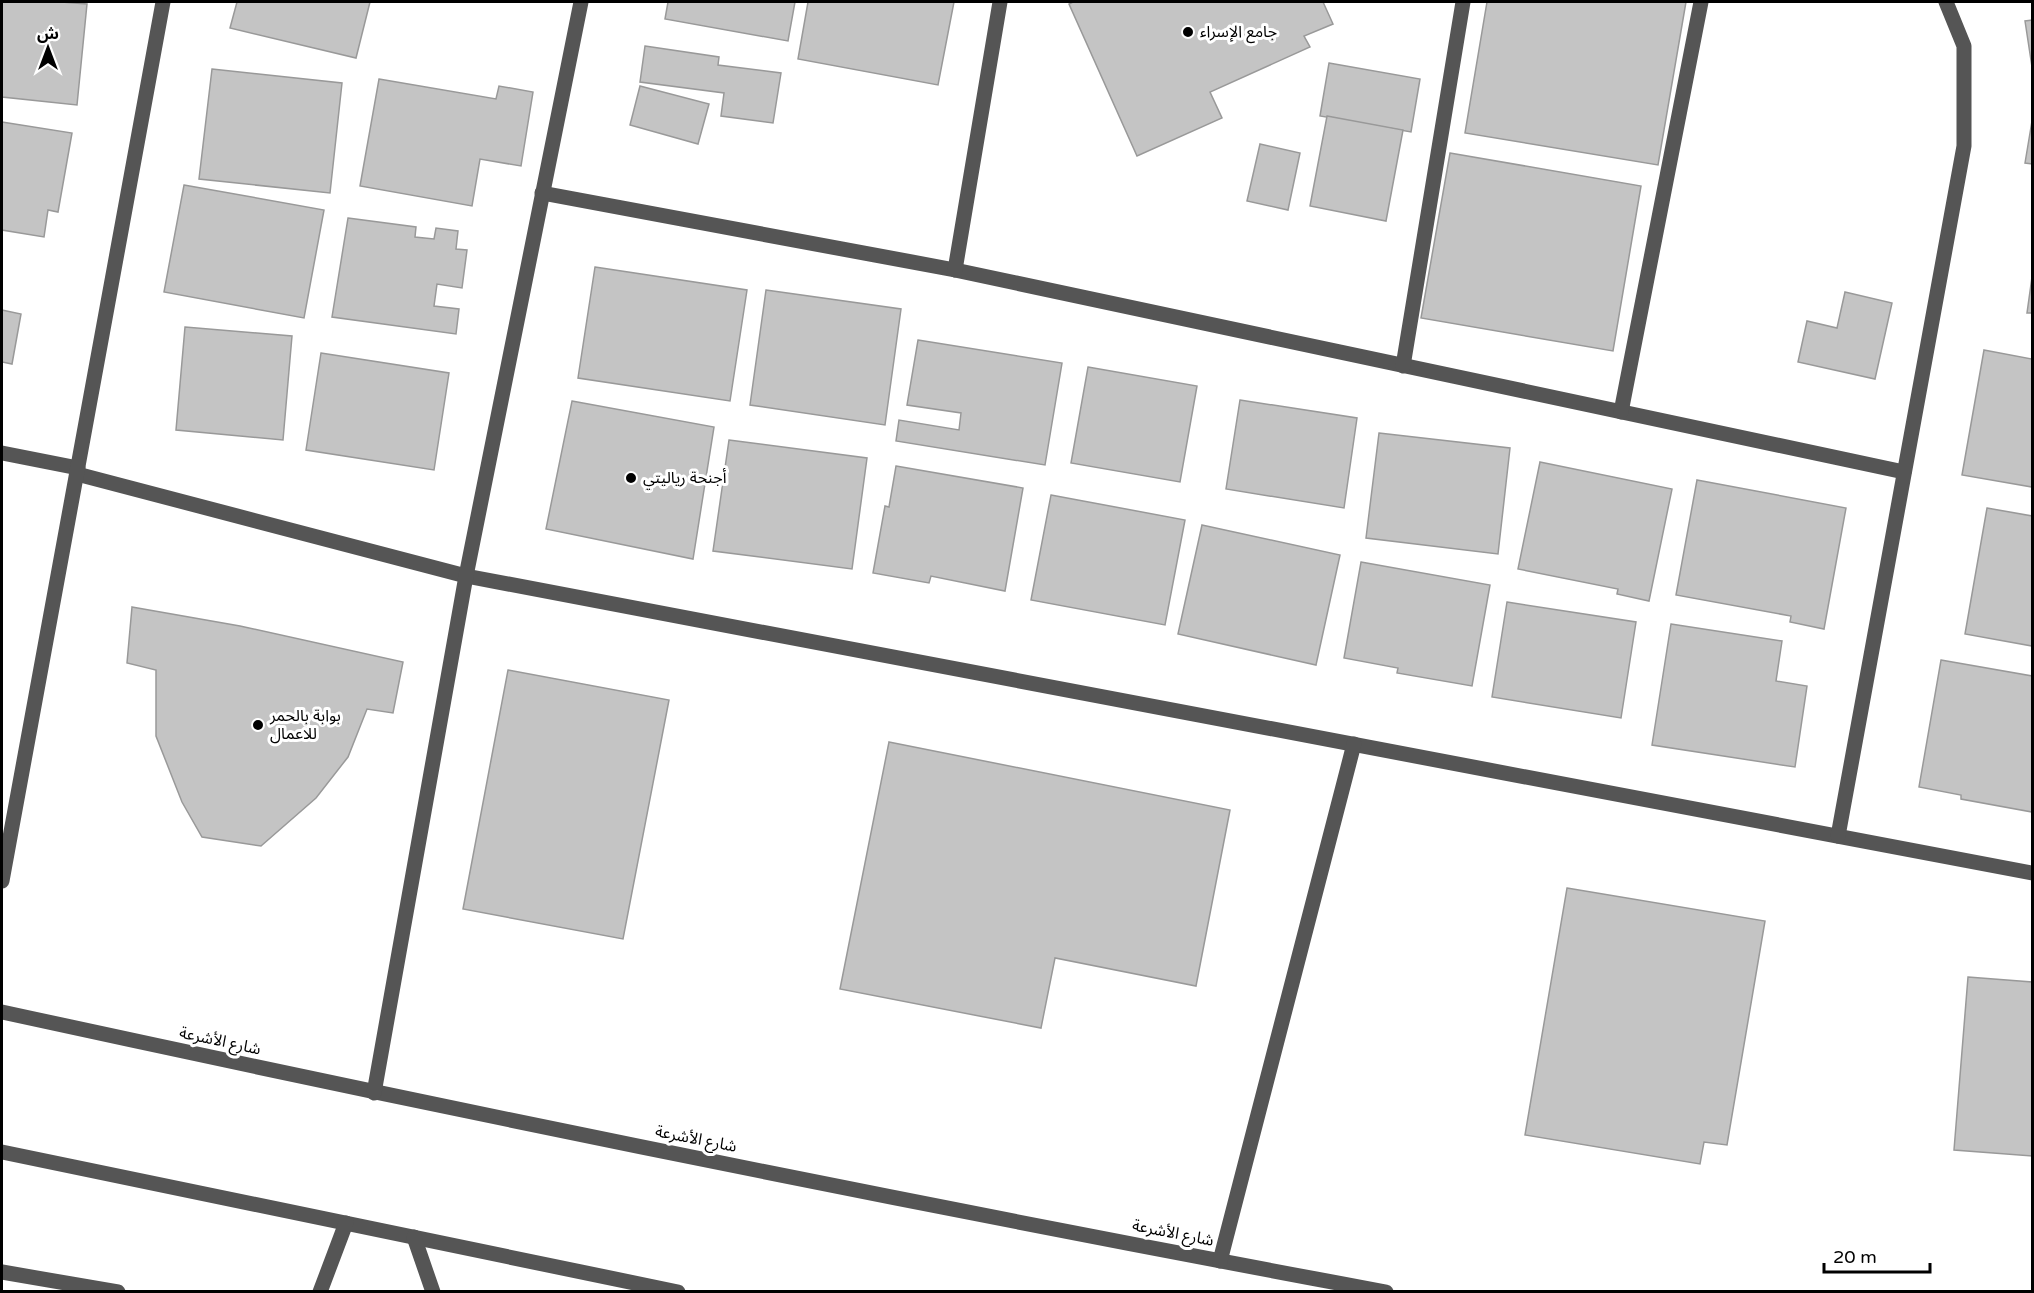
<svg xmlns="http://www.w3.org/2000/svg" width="2034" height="1293" viewBox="0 0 2034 1293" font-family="'Varela Round','Noto Sans Arabic',sans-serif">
	<rect width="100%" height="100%" fill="#fff"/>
	<g fill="#c4c4c4" stroke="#999" stroke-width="1.5">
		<path d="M 2,2 L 61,2 L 87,4 L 77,105 L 2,97 Z"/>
		<path d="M 237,2 L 370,2 L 356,58 L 230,28 Z"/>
		<path d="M 668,2 L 795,2 L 788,41 L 665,19 Z"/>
		<path d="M 808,2 L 954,2 L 938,85 L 798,59 Z"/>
		<path d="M 1073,2 L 1323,2 L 1333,24 L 1304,36 L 1310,47 L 1210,92 L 1222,118 L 1137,156 L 1069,4 Z"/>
		<path d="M 1487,2 L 1686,2 L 1658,165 L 1465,133 Z"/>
		<path d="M 2032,20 L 2032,67 L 2025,21 Z"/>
		<path d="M 645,46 L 719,57 L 718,65 L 781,73 L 773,123 L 721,116 L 724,93 L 640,82 Z"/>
		<path d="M 1329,63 L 1420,79 L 1411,132 L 1320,116 Z"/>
		<path d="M 212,69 L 342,83 L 330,193 L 199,179 Z"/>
		<path d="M 379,79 L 496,99 L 499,86 L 533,92 L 521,166 L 480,159 L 472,206 L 360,186 Z"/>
		<path d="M 640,86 L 709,104 L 698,144 L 630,125 Z"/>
		<path d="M 1327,116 L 1403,130 L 1386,221 L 1310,206 Z"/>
		<path d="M 2032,121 L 2032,164 L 2025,163 Z"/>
		<path d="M 2,122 L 72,133 L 58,212 L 48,210 L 44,237 L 2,230 Z"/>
		<path d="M 1260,144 L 1300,153 L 1288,210 L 1247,201 Z"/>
		<path d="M 1450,153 L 1641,186 L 1613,351 L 1421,318 Z"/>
		<path d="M 184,185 L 324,210 L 304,318 L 164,292 Z"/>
		<path d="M 348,218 L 416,227 L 415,237 L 434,239 L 436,228 L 458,231 L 456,249 L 467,250 L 462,288 L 437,284 L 434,306 L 459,309 L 456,334 L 332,317 Z"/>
		<path d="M 595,267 L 747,290 L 730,401 L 578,378 Z"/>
		<path d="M 2032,277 L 2032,313 L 2027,313 Z"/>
		<path d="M 766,290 L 901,309 L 885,425 L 750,405 Z"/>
		<path d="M 1845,292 L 1892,303 L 1875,379 L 1798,362 L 1807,321 L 1837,328 Z"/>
		<path d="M 2,310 L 21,314 L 12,364 L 2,362 Z"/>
		<path d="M 185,327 L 292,336 L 283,440 L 176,430 Z"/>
		<path d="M 918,340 L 1062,363 L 1045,465 L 896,441 L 899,420 L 959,430 L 961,413 L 907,405 Z"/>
		<path d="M 1984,350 L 2032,359 L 2032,487 L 1962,475 Z"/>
		<path d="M 321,353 L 449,373 L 434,470 L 306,450 Z"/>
		<path d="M 1088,367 L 1197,386 L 1180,482 L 1071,463 Z"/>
		<path d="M 1240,400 L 1357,418 L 1344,508 L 1226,489 Z"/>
		<path d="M 572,401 L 714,427 L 693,559 L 546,529 Z"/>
		<path d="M 1379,433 L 1510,448 L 1498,554 L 1366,538 Z"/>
		<path d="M 729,440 L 867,458 L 852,569 L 713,551 Z"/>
		<path d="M 1540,462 L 1672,489 L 1649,601 L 1617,594 L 1618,589 L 1518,569 Z"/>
		<path d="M 896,466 L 1023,488 L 1005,591 L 931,576 L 929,583 L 873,573 L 885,506 L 889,507 Z"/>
		<path d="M 1697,480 L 1846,508 L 1824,629 L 1790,622 L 1791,616 L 1676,595 Z"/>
		<path d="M 1051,495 L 1185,520 L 1165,625 L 1031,600 Z"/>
		<path d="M 1987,508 L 2032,516 L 2032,646 L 1965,634 Z"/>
		<path d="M 1202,525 L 1340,555 L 1316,665 L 1178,634 Z"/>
		<path d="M 1361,562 L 1490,585 L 1472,686 L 1397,673 L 1398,668 L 1344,658 Z"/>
		<path d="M 1507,602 L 1636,622 L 1621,718 L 1492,697 Z"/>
		<path d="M 132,607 L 240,626 L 403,662 L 393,713 L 367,709 L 348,757 L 316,798 L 261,846 L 202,837 L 182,802 L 156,736 L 156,670 L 127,663 Z"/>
		<path d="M 1671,624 L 1782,641 L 1776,681 L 1807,686 L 1795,767 L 1652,745 Z"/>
		<path d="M 1941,660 L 2032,676 L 2032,812 L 1961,799 L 1961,795 L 1919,787 Z"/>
		<path d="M 508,670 L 669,700 L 623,939 L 463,909 Z"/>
		<path d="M 889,742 L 1230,810 L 1196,986 L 1055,958 L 1041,1028 L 840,989 Z"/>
		<path d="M 1567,888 L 1765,921 L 1727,1145 L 1704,1142 L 1700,1164 L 1525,1135 Z"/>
		<path d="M 1968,977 L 2032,982 L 2032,1156 L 1954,1150 Z"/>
	</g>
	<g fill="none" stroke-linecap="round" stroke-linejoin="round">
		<g stroke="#555" stroke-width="15">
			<path d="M 542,193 L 955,270 L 1904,472"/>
			<path d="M 955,270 L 1000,2"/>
			<path d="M 1403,366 L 1463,2"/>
			<path d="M 1621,412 L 1701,2"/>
			<path d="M 2,453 L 78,468"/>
			<path d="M 77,474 L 466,576 L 2032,873"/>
			<path d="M 1838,836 L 1964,146 L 1964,46 L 1946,2"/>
			<path d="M 2,881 L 163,2"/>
			<path d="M 2,1012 C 461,1112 923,1206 1386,1292"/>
			<path d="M 374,1093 L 466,576 L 581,2"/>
			<path d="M 2,1152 L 678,1292"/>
			<path d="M 414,1237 L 433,1292"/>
			<path d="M 1220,1261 L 1354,744"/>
			<path d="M 2,1272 L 118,1292"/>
			<path d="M 320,1292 L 346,1223"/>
		</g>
	</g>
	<g fill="#000" stroke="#fff" stroke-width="2">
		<circle cx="1188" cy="32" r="6"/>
		<circle cx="631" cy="478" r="6"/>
		<circle cx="258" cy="725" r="6"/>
	</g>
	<g text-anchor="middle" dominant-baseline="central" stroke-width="6" stroke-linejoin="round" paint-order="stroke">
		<g font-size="16" fill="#000" stroke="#fff" text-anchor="start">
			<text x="1200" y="32">جامع الإسراء</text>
			<text x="643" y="478">أجنحة رياليتي</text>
			<text x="270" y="716">بوابة بالحمر<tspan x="270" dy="18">للاعمال</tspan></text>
		</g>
		<g font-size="16" fill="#000" stroke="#fff">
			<text transform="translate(220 1041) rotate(12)">شارع الأشرعة</text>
			<text transform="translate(696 1139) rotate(11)">شارع الأشرعة</text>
			<text transform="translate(1173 1233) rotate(11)">شارع الأشرعة</text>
		</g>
	</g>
	<rect width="2034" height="1293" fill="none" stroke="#000000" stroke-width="6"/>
	<g transform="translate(48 48)" stroke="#ffffff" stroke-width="4.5" paint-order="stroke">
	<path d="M0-4.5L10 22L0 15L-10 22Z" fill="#000000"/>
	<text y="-9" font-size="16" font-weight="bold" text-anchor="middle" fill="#000000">ش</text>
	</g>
	<path d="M1824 1263v9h106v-9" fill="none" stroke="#000000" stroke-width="3"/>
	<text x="1833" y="1263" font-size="18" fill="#000000" stroke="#ffffff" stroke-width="4.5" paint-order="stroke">20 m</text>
</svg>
